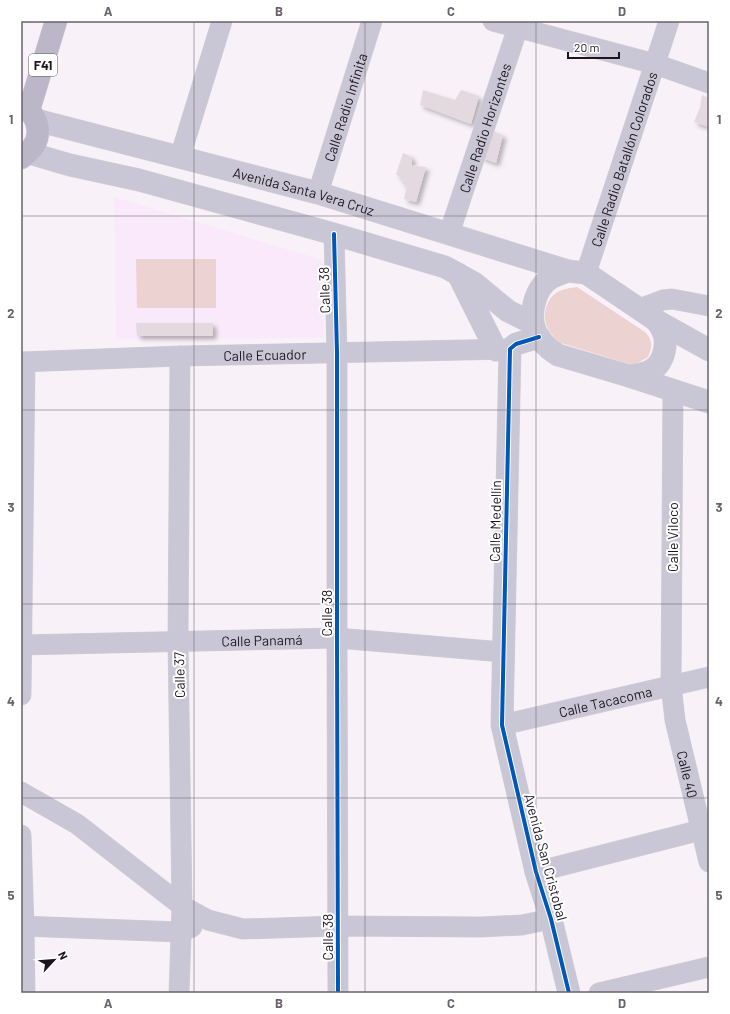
<svg xmlns="http://www.w3.org/2000/svg" width="730" height="1014" viewBox="0 0 730 1014" font-family="Barlow,sans-serif">
	<defs>
		<filter id="shadow"><feDropShadow dx="3.5" dy="3.5" stdDeviation="2" flood-color="#0004"/></filter>
	</defs>
	<rect width="100%" height="100%" fill="#f8f2f8"/>
	<path fill="#fae9fb" d="M 114,197 L 323,260 L 324,338 L 116,339 Z"/>
	<g fill="#edd2d2">
		<path d="M 136,259 L 216,259 L 216,308 L 137,308 Z"/>
		<path d="M 577,287 L 645,332 C 652,339 653,347 648,357 L 636,364 L 629,364 L 561,343 C 549,334 542,323 546,308 C 548,302 550,297 556,293 C 562,289 570,288 577,287 Z"/>
	</g>
	<g fill="#e5d9e0" filter="url(#shadow)">
		<path d="M 423,90 L 455,100 L 461,90 L 479,96 L 471,124 L 420,105 Z"/>
		<path d="M 702,95 L 709,98 L 709,127 L 694,122 L 700,107 Z"/>
		<path d="M 488,129 L 503,135 L 496,163 L 480,157 Z"/>
		<path d="M 403,153 L 412,157 L 412,165 L 426,167 L 416,202 L 404,199 L 407,186 L 402,184 L 403,180 L 396,174 Z"/>
		<path d="M 136,323 L 213,323 L 213,336 L 137,336 Z"/>
	</g>
	<g fill="none" stroke-linecap="round" stroke-linejoin="round">
		<defs>
			<g id="minor">
				<path d="M 493,21 L 655,64 L 709,83"/>
				<path d="M 180,157 L 222,21"/>
				<path id="s1" d="M 318,193 L 372,21"/>
				<path d="M 334,234 L 337,353 L 337,638 L 338,993"/>
				<path id="s2" d="M 449,234 L 520,21"/>
				<path id="s3" d="M 586,273 L 669,21"/>
				<path d="M 639,309 L 663,300 L 672,299 L 709,306"/>
				<path id="s4" d="M 21,362 L 180,356 L 510,349"/>
				<path id="s5" d="M 673,390 L 671,685 L 675,720 L 709,862"/>
				<path id="s6" d="M 21,645 L 337,638 L 503,652"/>
				<path d="M 21,695 L 25,362"/>
				<path id="s7" d="M 502,725 L 709,677"/>
				<path d="M 21,792 L 77,824 L 182,906 L 208,920 L 243,929 L 338,926 L 481,927 L 522,925 L 551,919"/>
				<path d="M 21,835 L 24,926 L 25,993"/>
				<path d="M 536,872 L 709,828"/>
				<path d="M 21,926 L 180,932 L 192,927"/>
				<path d="M 179,993 L 182,906 L 178,642 L 180,356"/>
				<path d="M 599,993 L 709,967"/>
			</g>
			<g id="tertiary">
				<path id="s8" d="M 36,120 L 318,193 L 568,271"/>
				<path d="M 29,153 L 70,165 L 139,180 L 334,234 L 445,267 L 474,283 L 508,311 L 532,323"/>
				<path d="M 568,271 L 586,273 L 657,321 C 659,325 662,328 663,332 C 666,337 665,342 665,347 C 662,369 649,374 629,376 L 558,355 C 536,341 528,325 535,300 C 538,291 542,283 551,278 C 556,275 563,273 568,271 Z"/>
				<path d="M 458,274 L 496,350"/>
				<path d="M 657,321 L 709,350"/>
				<path d="M 539,337 L 516,344 L 510,349 L 502,725 L 536,872 L 551,919 L 569,993"/>
				<path d="M 629,376 L 709,402"/>
			</g>
			<g id="primary">
				<path d="M 21,104 C 43,119 44,143 21,158"/>
				<path d="M 29,110 L 56,21"/>
			</g>
		</defs>
		<use href="#minor" stroke="#d4cfd4" stroke-width="21"/>
		<use href="#tertiary" stroke="#d4cfd4" stroke-width="23"/>
		<use href="#primary" stroke="#d4cfd4" stroke-width="23"/>
		<use href="#minor" stroke="#c9c7d5" stroke-width="20"/>
		<use href="#tertiary" stroke="#c9c7d5" stroke-width="22"/>
		<use href="#primary" stroke="#bbb7c9" stroke-width="22"/>
		<defs>
			<g id="cycleway">
				<path d="M 334,234 L 337,353 L 337,638 L 338,993"/>
				<path d="M 539,337 L 516,344 L 510,349 L 502,725 L 536,872 L 551,919 L 569,993"/>
			</g>
		</defs>
		<use href="#cycleway" stroke="#fff" stroke-width="6"/>
		<use href="#cycleway" stroke="#0057b8" stroke-width="4"/>
	</g>
	<path fill="none" stroke="#6a626b" stroke-width="1" stroke-opacity="0.55" d="M 194,21 L 194,993M 365,21 L 365,993M 536,21 L 536,993M 21,216 L 709,216M 21,410 L 709,410M 21,604 L 709,604M 21,798 L 709,798"/>
	<g text-anchor="middle" dominant-baseline="central" stroke-width="4" stroke-linejoin="round" paint-order="stroke">
		<rect fill="#fff" stroke="#615a62" stroke-width="1" x="29" y="54" width="28" height="22" rx="3"/>
		<g font-size="13" font-weight="bold" fill="#1d141f">
			<text x="43" y="65">F41</text>
		</g>
		<g font-size="14" fill="#1d141f" stroke="#fff">
			<text stroke="none"><textPath href="#s1" startOffset="90">Calle Radio Infinita</textPath></text>
			<text stroke="none"><textPath href="#s2" startOffset="112">Calle Radio Horizontes</textPath></text>
			<text stroke="none"><textPath href="#s3" startOffset="120">Calle Radio Batallón Colorados</textPath></text>
			<text stroke="none"><textPath href="#s8" startOffset="277">Avenida Santa Vera Cruz</textPath></text>
			<text transform="translate(324 290) rotate(-92)">Calle 38</text>
			<text stroke="none"><textPath href="#s4" startOffset="244">Calle Ecuador</textPath></text>
			<text transform="translate(495 521) rotate(-89)">Calle Medellín</text>
			<text transform="translate(672 537) rotate(-90)">Calle Viloco</text>
			<text transform="translate(326 613) rotate(-90)">Calle 38</text>
			<text stroke="none"><textPath href="#s6" startOffset="241">Calle Panamá</textPath></text>
			<text transform="translate(179 675) rotate(-91)">Calle 37</text>
			<text stroke="none"><textPath href="#s7" startOffset="106">Calle Tacacoma</textPath></text>
			<text stroke="none"><textPath href="#s5" startOffset="386">Calle 40</textPath></text>
			<text transform="translate(546 857) rotate(75)">Avenida San Cristobal</text>
			<text transform="translate(327 937) rotate(-90)">Calle 38</text>
		</g>
	</g>
	<rect width="730" height="1014" fill="none" stroke="#ffffff" stroke-width="44"/>
	<g transform="translate(54 960) rotate(64)" stroke="#ffffff" stroke-width="3" paint-order="stroke">
	<path d="M0-3L7 15L0 10L-7 15Z" fill="#1d141f"/>
	<text y="-6" font-size="11" font-weight="bold" text-anchor="middle" fill="#1d141f">N</text>
	</g>
	<path d="M568 52v6h51v-6" fill="none" stroke="#1d141f" stroke-width="2"/>
	<text x="574" y="52" font-size="12" fill="#1d141f" stroke="#ffffff" stroke-width="3" paint-order="stroke">20 m</text>
	<rect x="22" y="22" width="686" height="970" fill="none" stroke="#6a626b" stroke-width="1.5"/>
	<g font-size="13" text-anchor="middle" font-weight="bold" fill="#6a626b">
		<text x="108" y="16">A</text>
		<text x="279" y="16">B</text>
		<text x="451" y="16">C</text>
		<text x="622" y="16">D</text>
		<text x="11" y="124">1</text>
		<text x="719" y="124">1</text>
		<text x="11" y="318">2</text>
		<text x="719" y="318">2</text>
		<text x="11" y="512">3</text>
		<text x="719" y="512">3</text>
		<text x="11" y="706">4</text>
		<text x="719" y="706">4</text>
		<text x="11" y="900">5</text>
		<text x="719" y="900">5</text>
		<text x="108" y="1008">A</text>
		<text x="279" y="1008">B</text>
		<text x="451" y="1008">C</text>
		<text x="622" y="1008">D</text>
	</g>
</svg>
